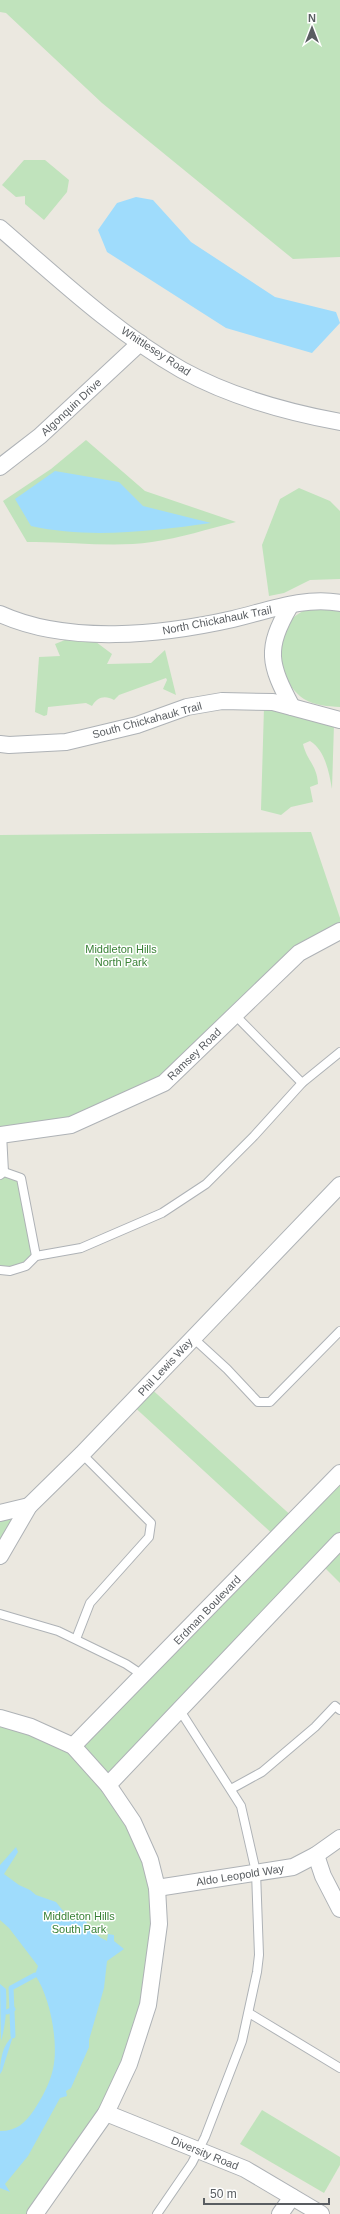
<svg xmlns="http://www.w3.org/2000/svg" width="340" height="2214" viewBox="0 0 340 2214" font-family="Helvetica,sans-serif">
	<rect width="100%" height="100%" fill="#ebe8e0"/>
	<g fill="#c0e3bc">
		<path d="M 0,0 L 340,0 L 340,257 L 293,259 L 102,103 L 6,13 L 0,12 Z"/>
		<path d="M 24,160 L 45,160 L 69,180 L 67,192 L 44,220 L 25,204 L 25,196 L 16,197 L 2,185 Z"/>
		<path d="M 86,440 L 145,491 L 236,522 C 208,529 180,538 152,542 C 111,548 68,541 27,542 L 3,501 L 51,469 Z"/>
		<path d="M 299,488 L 330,501 L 340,511 L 340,579 L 310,580 L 284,593 L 269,596 L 262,545 L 280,499 Z"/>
		<path d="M 310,608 L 340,611 L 340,707 C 328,706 315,706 304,699 C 271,675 268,623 310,608 Z"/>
		<path d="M 65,640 L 96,642 L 112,654 L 107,664 L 151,663 L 165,650 L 176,695 L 163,689 L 167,680 L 166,678 L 119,695 L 114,700 C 105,695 97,697 92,706 L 86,703 L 48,707 L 47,715 L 44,716 L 35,712 L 39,657 L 60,656 L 55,644 Z"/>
		<path d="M 264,707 L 334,724 L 332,789 C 329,772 325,750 310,741 L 303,744 C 307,761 317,765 318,784 L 310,787 L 313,802 L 291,807 L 281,815 L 261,810 Z"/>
		<path d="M 311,832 L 340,918 L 340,931 L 299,953 L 164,1083 L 71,1125 L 0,1135 L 0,835 Z"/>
		<path d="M 0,1175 L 21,1178 L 36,1256 L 26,1266 L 0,1270 Z"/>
		<path d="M 147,1385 L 295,1519 L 340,1473 L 340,1583 L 320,1563 L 108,1785 L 133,1822 L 159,1924 L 129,2064 L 35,2214 L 0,2214 L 0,1718 L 73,1746 L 277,1538 L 130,1403 Z"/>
		<path d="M 29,1506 L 0,1556 L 0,1513 Z"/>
		<path d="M 262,2110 L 340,2157 L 340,2165 L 324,2193 L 240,2144 Z"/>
	</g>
	<g fill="#9fdcfc">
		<path d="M 136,197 L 153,200 L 191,242 L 275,297 L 336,312 L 340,323 L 312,353 L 226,328 L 107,252 L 98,230 L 117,203 Z"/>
		<path d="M 55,471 L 119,482 L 143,506 L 211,523 C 153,531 89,539 31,526 L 15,499 Z"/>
		<path d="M 16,1847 L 18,1852 L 4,1874 L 19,1885 L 30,1890 L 36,1895 L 56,1902 L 68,1917 L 86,1920 L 87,1924 L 94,1928 C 95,1935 101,1938 107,1941 L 108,1934 L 114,1935 L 114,1941 L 124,1949 L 107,1961 L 104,1988 L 89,2040 L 89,2047 L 71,2088 L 66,2091 L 67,2096 L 60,2098 L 28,2156 L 5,2184 L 10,2192 L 0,2188 L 0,2131 C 17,2131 25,2123 34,2110 C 42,2098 50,2083 53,2069 C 59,2043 50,1996 35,1975 L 38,1966 L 9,1928 L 0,1920 L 0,1865 Z"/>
		<path d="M 0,1984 L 6,1989 C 7,2007 6,2024 1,2041 Z"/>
		<path d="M 13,2036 L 2,2071 L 0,2074 C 0,2061 2,2045 13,2036 Z"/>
	</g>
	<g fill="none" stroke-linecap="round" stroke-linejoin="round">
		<g stroke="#9fdcfc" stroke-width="5">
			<path d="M 7,2012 L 13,2009"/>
			<path d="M 13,2036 L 11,1988 L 35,1975"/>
		</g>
		<defs>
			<g id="lane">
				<path d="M 234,1014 L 302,1083"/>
				<path d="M 2,1134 L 4,1172"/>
				<path d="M 0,1175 L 4,1172 L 21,1178 L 36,1256"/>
				<path d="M 0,1270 L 10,1271 L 26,1266 L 36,1256 L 81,1248 L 162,1213 L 206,1184 L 254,1136 L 302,1083 L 340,1052"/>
				<path d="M 192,1337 L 227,1369 L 258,1402 L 270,1402 L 340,1331"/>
				<path d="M 0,1614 L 58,1631 L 126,1664 L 144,1676"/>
				<path d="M 76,1639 L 90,1603 L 149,1537 L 151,1523 L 82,1454"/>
				<path d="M 231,1789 L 262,1772 L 315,1727 L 335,1706 L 340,1710"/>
				<path d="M 249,2013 L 340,2068"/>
				<path d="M 157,2214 L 192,2163 L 205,2137 L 242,2041 L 257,1972 L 259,1955 L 256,1872 L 241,1806 L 179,1709"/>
			</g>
			<g id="street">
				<path d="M 0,228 C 58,278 115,332 182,370 C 231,397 286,412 340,422"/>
				<path d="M 0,467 L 40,436 L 140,343"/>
				<path d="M 290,606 C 265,649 269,664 292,707"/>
				<path d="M 0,614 C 68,645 162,635 233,619 C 267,611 305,596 340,603"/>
				<path d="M 0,744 L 9,745 L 66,742 L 137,725 L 187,707 L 222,701 L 273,702 L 340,720"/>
				<path d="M 0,1135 L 71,1125 L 164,1083 L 299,953 L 340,931"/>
				<path d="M 0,1513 L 29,1506"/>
				<path d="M 0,1556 L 29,1506 L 82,1454 L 340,1185"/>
				<path d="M 0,1718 L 31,1727 L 73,1746 L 108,1785 L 133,1822 L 150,1860 L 157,1888 L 159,1924 L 148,2005 L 129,2064 L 106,2113 L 35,2214"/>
				<path d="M 73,1746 L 340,1473"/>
				<path d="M 108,1785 L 340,1541"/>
				<path d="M 316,1855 L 323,1876 L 340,1909"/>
				<path d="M 157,1888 L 293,1867 L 316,1855 L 340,1838"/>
				<path d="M 106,2113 L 245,2169 L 321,2214"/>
				<path d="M 280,2214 L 292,2197"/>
			</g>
		</defs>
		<use href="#lane" stroke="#aeb2b6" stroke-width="10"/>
		<use href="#street" stroke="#aeb2b6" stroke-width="18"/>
		<use href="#lane" stroke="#fff" stroke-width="8"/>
		<use href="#street" stroke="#fff" stroke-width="16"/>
	</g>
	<g text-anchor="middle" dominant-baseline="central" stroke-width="3" stroke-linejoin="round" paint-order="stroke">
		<g font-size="11" fill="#595d61" stroke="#fff">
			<text transform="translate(156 351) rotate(33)">Whittlesey Road</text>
			<text transform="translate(71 407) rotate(-43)">Algonquin Drive</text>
			<text transform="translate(217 620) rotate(-11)">North Chickahauk Trail</text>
			<text transform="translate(147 720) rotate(-15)">South Chickahauk Trail</text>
			<text transform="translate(194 1054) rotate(-44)">Ramsey Road</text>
			<text transform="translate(165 1367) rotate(-47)">Phil Lewis Way</text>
			<text transform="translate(207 1610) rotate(-46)">Erdman Boulevard</text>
			<text transform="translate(240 1875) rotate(-9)">Aldo Leopold Way</text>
			<text transform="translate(205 2153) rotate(22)">Diversity Road</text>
		</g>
		<g font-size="11" fill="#3a8237" stroke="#fff">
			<text x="121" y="949">Middleton Hills<tspan x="121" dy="13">North Park</tspan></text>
			<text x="79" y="1916">Middleton Hills<tspan x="79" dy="13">South Park</tspan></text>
		</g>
	</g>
	<g transform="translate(312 28)" stroke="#ffffff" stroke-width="3" paint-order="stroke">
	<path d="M0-3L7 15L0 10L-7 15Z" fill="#595d61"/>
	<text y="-6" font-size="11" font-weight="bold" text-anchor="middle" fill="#595d61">N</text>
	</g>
	<path d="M204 2198v6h125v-6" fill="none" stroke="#595d61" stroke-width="2"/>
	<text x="210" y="2198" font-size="12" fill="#595d61" stroke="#ffffff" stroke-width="3" paint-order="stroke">50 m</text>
</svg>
